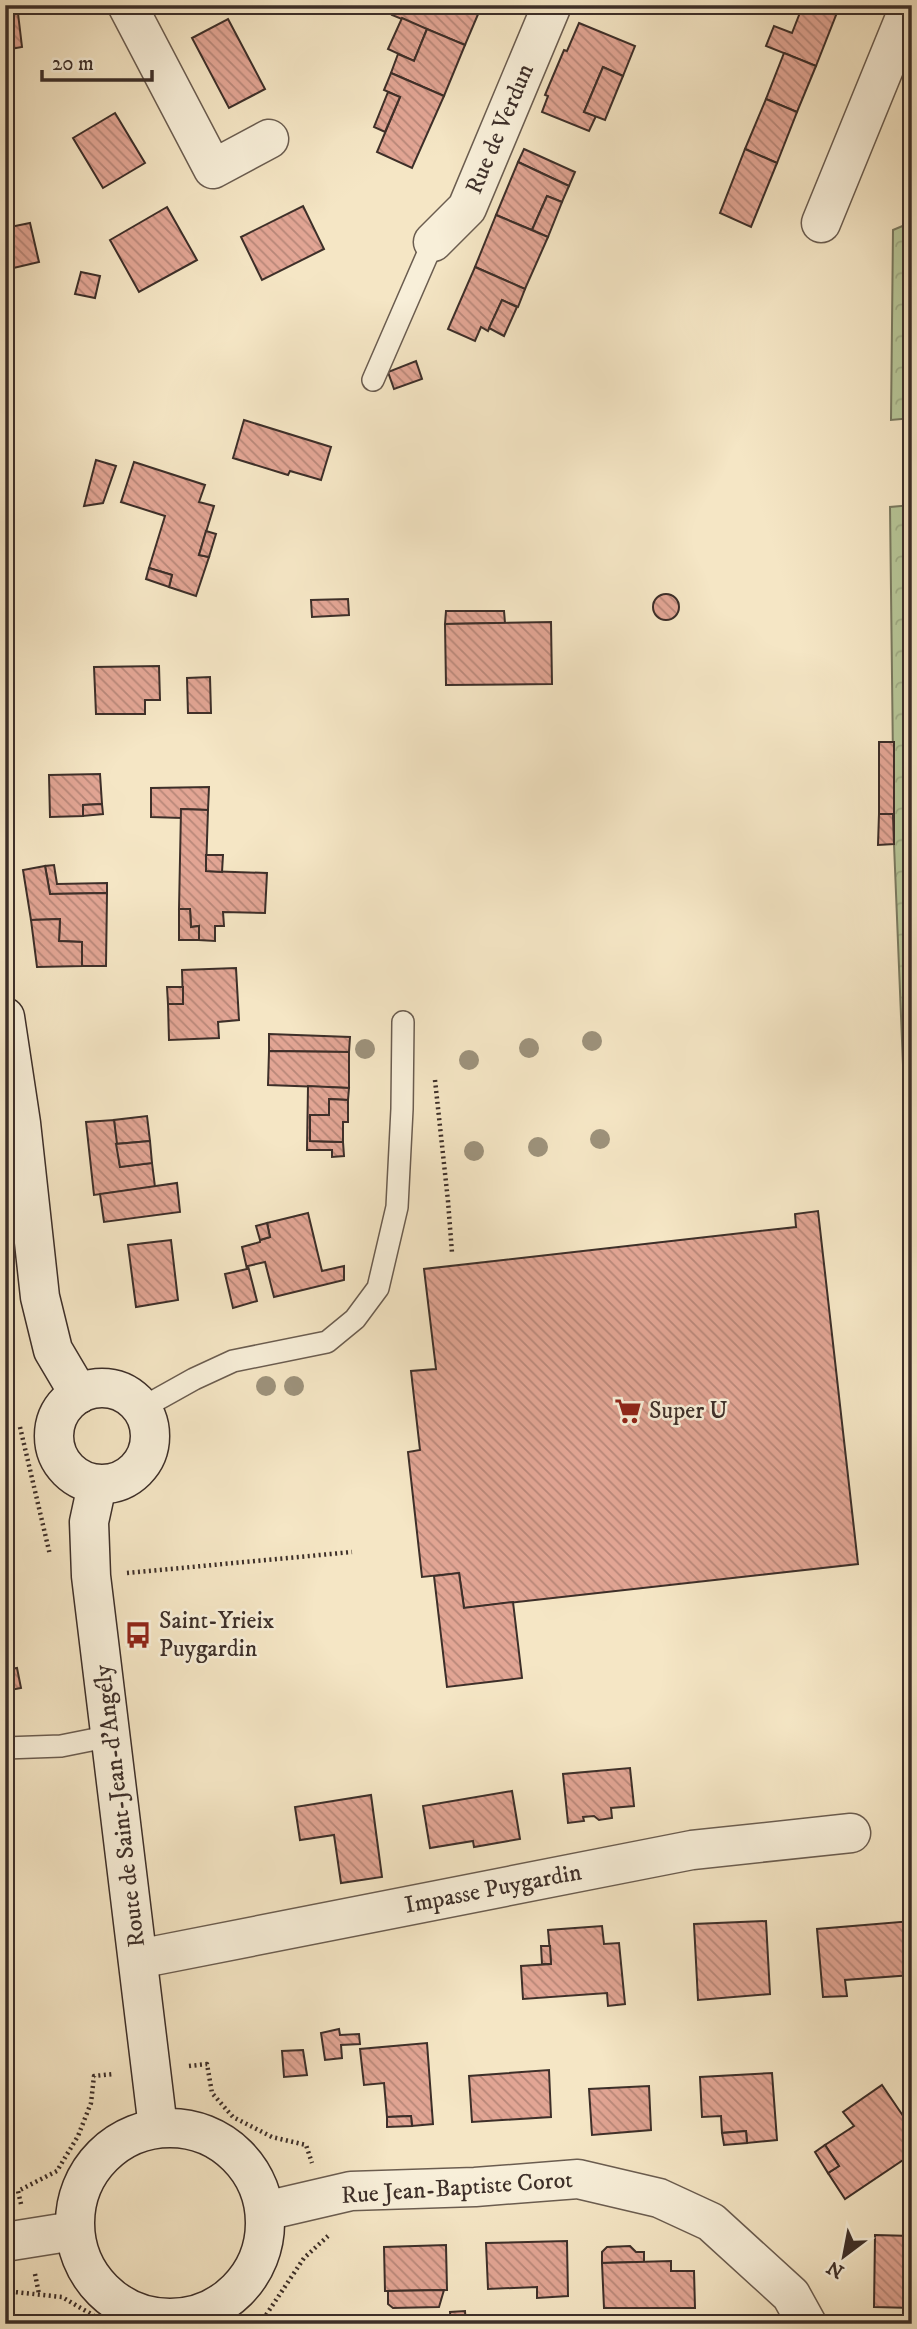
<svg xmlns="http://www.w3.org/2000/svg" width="917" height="2329" viewBox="0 0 917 2329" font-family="'IM FELL DW Pica',serif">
	<defs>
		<pattern id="forest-crowns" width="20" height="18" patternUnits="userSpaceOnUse" patternTransform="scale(1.75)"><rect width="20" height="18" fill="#b7c698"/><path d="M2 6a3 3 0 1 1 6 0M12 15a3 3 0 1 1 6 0" fill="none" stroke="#9eaa83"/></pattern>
		<pattern id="building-back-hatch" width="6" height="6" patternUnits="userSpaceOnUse" patternTransform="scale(1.75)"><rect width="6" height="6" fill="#e2a594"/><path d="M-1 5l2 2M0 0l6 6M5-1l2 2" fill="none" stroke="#b88779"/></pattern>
	</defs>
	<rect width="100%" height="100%" fill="#f5e6c5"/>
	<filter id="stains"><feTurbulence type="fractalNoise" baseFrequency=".00286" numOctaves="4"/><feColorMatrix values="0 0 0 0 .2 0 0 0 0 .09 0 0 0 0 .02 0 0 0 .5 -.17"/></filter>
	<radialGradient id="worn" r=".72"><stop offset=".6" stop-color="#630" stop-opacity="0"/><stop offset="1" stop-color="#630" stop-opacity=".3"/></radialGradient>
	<g fill="url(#forest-crowns)" stroke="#7a7a60" stroke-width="2">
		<path d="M 912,222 L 912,418 L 891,420 L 893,230 Z"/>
		<path d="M 912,505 L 912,1286 L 894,844 L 890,507 Z"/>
	</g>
	<g fill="url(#building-back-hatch)" stroke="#3d2f29" stroke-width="2">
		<path d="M 5,5 L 17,5 L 22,47 L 5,50 Z"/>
		<path d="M 396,5 L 482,5 L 465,45 L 392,15 Z"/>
		<path d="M 803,5 L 840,5 L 816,66 L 766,46 L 774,26 L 792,33 Z"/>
		<path d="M 402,18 L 427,29 L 414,61 L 388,49 Z"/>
		<path d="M 228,19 L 265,89 L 229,108 L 192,38 Z"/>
		<path d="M 579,23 L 635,46 L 623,76 L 603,67 L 584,112 L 596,116 L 589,131 L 542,112 L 548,96 L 545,95 L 564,50 L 567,51 Z"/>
		<path d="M 427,29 L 465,45 L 444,96 L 391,73 L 398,54 L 414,61 Z"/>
		<path d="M 784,53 L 816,66 L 797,112 L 766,99 Z"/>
		<path d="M 603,67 L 623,76 L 605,120 L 584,112 Z"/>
		<path d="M 391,73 L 444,96 L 412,168 L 377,152 L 400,97 L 384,90 Z"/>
		<path d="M 388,92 L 400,97 L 385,132 L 374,127 Z"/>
		<path d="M 766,99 L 797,112 L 777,163 L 745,149 Z"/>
		<path d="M 115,113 L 145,163 L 103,188 L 73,138 Z"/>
		<path d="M 524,149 L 575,172 L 569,186 L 518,162 Z"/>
		<path d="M 745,149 L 777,163 L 751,227 L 720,213 Z"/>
		<path d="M 518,162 L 569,186 L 562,202 L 547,196 L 532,230 L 496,215 Z"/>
		<path d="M 547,196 L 562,202 L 548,237 L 532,230 Z"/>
		<path d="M 303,206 L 324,249 L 262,280 L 241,237 Z"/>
		<path d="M 167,207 L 197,260 L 139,292 L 110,240 Z"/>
		<path d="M 496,215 L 548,237 L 525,289 L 475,267 Z"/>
		<path d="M 30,223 L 39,262 L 5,270 L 5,228 Z"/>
		<path d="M 475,267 L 525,289 L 518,307 L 502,300 L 488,331 L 481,327 L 475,341 L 448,329 Z"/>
		<path d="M 81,272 L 100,276 L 95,298 L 75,294 Z"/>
		<path d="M 502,300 L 517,307 L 504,336 L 489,328 Z"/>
		<path d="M 416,361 L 422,379 L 394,389 L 388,372 Z"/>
		<path d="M 244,420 L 331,447 L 321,480 L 290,471 L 288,475 L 233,458 Z"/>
		<path d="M 96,460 L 116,466 L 103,503 L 84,506 Z"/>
		<path d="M 134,462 L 205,485 L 199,502 L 214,506 L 199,555 L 209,557 L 196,596 L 169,587 L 172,575 L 149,568 L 165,516 L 121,502 Z"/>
		<path d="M 206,531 L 216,534 L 209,557 L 199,555 Z"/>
		<path d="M 149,568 L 172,575 L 169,587 L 146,579 Z"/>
		<circle cx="666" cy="607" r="13"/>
		<path d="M 348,599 L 349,615 L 312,617 L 311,600 Z"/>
		<path d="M 446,611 L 504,611 L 505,623 L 445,624 Z"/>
		<path d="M 551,622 L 552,684 L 446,685 L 445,624 Z"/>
		<path d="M 159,666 L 160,700 L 145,700 L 145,714 L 96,714 L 94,667 Z"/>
		<path d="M 210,677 L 211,713 L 188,713 L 187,678 Z"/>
		<path d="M 879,742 L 894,742 L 894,844 L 893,814 L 879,814 Z"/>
		<path d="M 100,774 L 102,804 L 83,805 L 83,816 L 50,817 L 49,775 Z"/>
		<path d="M 209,787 L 208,810 L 181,809 L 181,818 L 151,817 L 151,788 Z"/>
		<path d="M 102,804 L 103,814 L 83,816 L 83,805 Z"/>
		<path d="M 181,809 L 208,810 L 206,871 L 267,873 L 265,913 L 223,912 L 224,926 L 215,926 L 215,941 L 199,940 L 199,926 L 191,927 L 190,909 L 179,909 Z"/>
		<path d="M 879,814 L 893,814 L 894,844 L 878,845 Z"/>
		<path d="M 206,855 L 223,855 L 222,872 L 206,871 Z"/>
		<path d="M 54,865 L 57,884 L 107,883 L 107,893 L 50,894 L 45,866 Z"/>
		<path d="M 45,866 L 50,894 L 107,893 L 106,966 L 82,966 L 82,942 L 59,941 L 60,919 L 31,920 L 23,870 Z"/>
		<path d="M 179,909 L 190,909 L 191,927 L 199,926 L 199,940 L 179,940 Z"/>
		<path d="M 60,919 L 59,941 L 82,942 L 82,966 L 37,967 L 31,920 Z"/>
		<path d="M 236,968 L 239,1020 L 218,1022 L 219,1038 L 169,1040 L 168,1004 L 183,1004 L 182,970 Z"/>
		<path d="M 167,987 L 183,987 L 183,1004 L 168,1004 Z"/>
		<path d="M 269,1034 L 350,1037 L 349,1052 L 269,1051 Z"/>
		<path d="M 269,1051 L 349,1052 L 349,1088 L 268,1085 Z"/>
		<path d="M 308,1086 L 349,1088 L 348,1100 L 329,1099 L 329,1115 L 310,1115 L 310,1141 L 343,1142 L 344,1156 L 332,1157 L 332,1150 L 307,1150 Z"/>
		<path d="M 329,1099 L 348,1100 L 348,1122 L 343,1122 L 343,1142 L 310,1141 L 310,1115 L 329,1115 Z"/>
		<path d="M 147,1116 L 150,1141 L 116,1144 L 114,1120 Z"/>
		<path d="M 114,1120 L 120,1167 L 152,1163 L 155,1187 L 94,1195 L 86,1122 Z"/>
		<path d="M 150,1141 L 152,1163 L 120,1167 L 116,1144 Z"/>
		<path d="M 177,1183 L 180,1212 L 104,1222 L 100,1194 Z"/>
		<path d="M 818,1211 L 858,1564 L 464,1608 L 459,1573 L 422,1577 L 408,1452 L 420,1450 L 411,1371 L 436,1369 L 424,1269 L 796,1227 L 795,1214 Z"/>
		<path d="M 308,1213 L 322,1271 L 344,1266 L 344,1280 L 274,1297 L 265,1262 L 248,1266 L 257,1301 L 233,1308 L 225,1274 L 247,1269 L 242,1247 L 260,1242 L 260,1240 L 270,1237 L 267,1223 Z"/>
		<path d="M 267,1223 L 270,1237 L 260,1240 L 256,1226 Z"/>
		<path d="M 171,1240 L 178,1300 L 136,1307 L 128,1245 Z"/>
		<path d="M 459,1573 L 464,1608 L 513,1602 L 522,1678 L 447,1687 L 434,1576 Z"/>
		<path d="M 17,1668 L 21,1688 L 5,1691 L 5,1670 Z"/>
		<path d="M 630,1768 L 634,1806 L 611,1808 L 612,1818 L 599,1820 L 594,1816 L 583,1817 L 584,1821 L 568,1823 L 563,1774 Z"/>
		<path d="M 5,1775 L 6,1775 L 8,1849 L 5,1849 Z"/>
		<path d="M 512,1791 L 520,1839 L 474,1847 L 473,1841 L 430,1848 L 423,1806 Z"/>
		<path d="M 371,1795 L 382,1877 L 341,1883 L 334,1835 L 300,1840 L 295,1807 Z"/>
		<path d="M 766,1921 L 770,1994 L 698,2000 L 694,1924 Z"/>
		<path d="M 912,1921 L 912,1975 L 845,1980 L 847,1996 L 823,1997 L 817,1929 Z"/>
		<path d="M 602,1926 L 604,1944 L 619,1943 L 625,2004 L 608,2006 L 607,1993 L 523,1999 L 521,1966 L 551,1964 L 548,1930 Z"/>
		<path d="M 541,1946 L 550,1946 L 551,1964 L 542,1964 Z"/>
		<path d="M 339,2029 L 340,2035 L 359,2034 L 360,2044 L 341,2045 L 342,2058 L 325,2060 L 321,2033 Z"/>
		<path d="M 427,2043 L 433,2124 L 412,2126 L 411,2116 L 387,2117 L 384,2083 L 364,2085 L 360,2049 Z"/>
		<path d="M 303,2050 L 307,2075 L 284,2077 L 282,2051 Z"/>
		<path d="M 549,2070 L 551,2117 L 472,2122 L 469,2076 Z"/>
		<path d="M 772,2073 L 777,2140 L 747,2143 L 746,2131 L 722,2133 L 721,2116 L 702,2117 L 700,2077 Z"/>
		<path d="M 882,2085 L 912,2129 L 912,2154 L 845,2199 L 828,2173 L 839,2166 L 825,2145 L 854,2126 L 843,2112 Z"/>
		<path d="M 649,2086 L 651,2130 L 592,2135 L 589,2089 Z"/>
		<path d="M 411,2116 L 412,2126 L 387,2127 L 387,2117 Z"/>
		<path d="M 746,2131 L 747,2143 L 724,2145 L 722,2133 Z"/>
		<path d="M 825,2145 L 839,2166 L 828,2173 L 815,2152 Z"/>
		<path d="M 875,2235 L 912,2236 L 912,2308 L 874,2307 Z"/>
		<path d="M 567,2241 L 568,2296 L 537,2298 L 537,2287 L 488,2289 L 486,2243 Z"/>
		<path d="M 446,2245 L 447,2290 L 385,2291 L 384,2247 Z"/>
		<path d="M 630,2246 L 636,2252 L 644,2252 L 644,2262 L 602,2263 L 602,2252 L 607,2247 Z"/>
		<path d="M 671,2261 L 671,2271 L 694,2271 L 695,2308 L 604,2308 L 602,2263 Z"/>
		<path d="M 444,2290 L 439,2307 L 393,2308 L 388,2304 L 388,2291 Z"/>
		<path d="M 465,2311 L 466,2324 L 451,2324 L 450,2312 Z"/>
	</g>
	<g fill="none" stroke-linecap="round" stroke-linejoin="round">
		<defs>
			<g id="service">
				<path d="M 373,380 L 433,242"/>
				<path d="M 142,1408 L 194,1379 L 233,1361 L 327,1342 L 355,1319 L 378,1288 L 397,1207 L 402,1109 L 403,1022"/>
				<path d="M 5,1748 L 61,1746 L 111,1736"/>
			</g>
			<g id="minor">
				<path d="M 127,5 L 213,169 L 269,139"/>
				<path d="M 821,223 L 910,5"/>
				<path d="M 433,242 L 467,208 L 552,5"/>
				<path d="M 138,1959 L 692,1850 L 851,1833"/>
				<path d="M 265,2211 L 351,2191 L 475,2187 L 578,2179 L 659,2198 L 711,2222 L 791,2295 L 807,2324"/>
			</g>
			<path id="tertiary" d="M 5,2242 L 74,2231"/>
			<g id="secondary">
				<path d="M 5,1017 L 21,1123 L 40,1297 L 53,1350 L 79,1394"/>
				<circle cx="102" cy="1436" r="48"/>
				<path d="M 97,1485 L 89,1522 L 91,1576 L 158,2128"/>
				<circle cx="170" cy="2223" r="95"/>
			</g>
		</defs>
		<use href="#service" stroke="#6b5d50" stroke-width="24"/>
		<use href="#minor" stroke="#6b5d50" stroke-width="41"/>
		<use href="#tertiary" stroke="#6b5d50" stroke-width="41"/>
		<use href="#secondary" stroke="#3d2f29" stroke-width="41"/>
		<g stroke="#3d2f29" stroke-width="4.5" stroke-dasharray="2 3.5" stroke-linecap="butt">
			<path d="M 909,190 L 912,196"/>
			<path d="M 435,1080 L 448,1201 L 452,1253"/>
			<path d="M 20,1427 L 50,1555"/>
			<path d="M 127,1573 L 352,1552"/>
			<path d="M 189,2066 L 207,2064 L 212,2093 L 233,2117 L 272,2137 L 306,2145 L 312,2163"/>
			<path d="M 21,2204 L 18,2191 L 57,2171 L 78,2136 L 91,2103 L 94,2076 L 114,2074"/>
			<path d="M 35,2274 L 39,2294"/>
			<path d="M 5,2291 L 62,2297 L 108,2324"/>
			<path d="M 260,2324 L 304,2258 L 328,2236"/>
		</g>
		<use href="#service" stroke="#f8efd9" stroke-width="21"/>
		<use href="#minor" stroke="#f8efd9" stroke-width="38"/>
		<use href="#tertiary" stroke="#f8efd9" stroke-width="38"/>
		<use href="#secondary" stroke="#f8efd9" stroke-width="38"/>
	</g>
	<g fill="#9d927b">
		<circle cx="592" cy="1041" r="10"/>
		<circle cx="529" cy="1048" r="10"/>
		<circle cx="365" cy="1049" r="10"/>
		<circle cx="469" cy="1060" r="10"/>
		<circle cx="600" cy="1139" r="10"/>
		<circle cx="538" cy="1147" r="10"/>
		<circle cx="474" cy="1151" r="10"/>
		<circle cx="266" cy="1386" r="10"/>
		<circle cx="294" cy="1386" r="10"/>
	</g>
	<defs>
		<symbol id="supermarket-bare" viewBox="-9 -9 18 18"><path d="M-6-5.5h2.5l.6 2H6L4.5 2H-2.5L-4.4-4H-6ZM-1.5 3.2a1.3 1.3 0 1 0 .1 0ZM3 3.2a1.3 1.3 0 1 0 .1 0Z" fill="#8f2418" stroke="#f8efd9" stroke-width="2.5" paint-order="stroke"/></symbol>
		<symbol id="bus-bare" viewBox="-9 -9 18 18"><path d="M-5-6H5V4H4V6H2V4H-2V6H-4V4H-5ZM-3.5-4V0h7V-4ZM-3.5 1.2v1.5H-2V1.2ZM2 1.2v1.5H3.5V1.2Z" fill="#8f2418" stroke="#f8efd9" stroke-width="2.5" paint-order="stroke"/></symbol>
	</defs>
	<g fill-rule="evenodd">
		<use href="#supermarket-bare" x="609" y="1392" width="38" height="38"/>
		<use href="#bus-bare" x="119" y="1616" width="38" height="38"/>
	</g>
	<g text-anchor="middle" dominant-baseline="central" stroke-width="5" stroke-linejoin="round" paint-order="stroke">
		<g font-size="24" fill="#3d2f29" stroke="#f8efd9">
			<text transform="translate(500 129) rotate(-67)">Rue de Verdun</text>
			<text transform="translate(120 1806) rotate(-97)">Route de Saint-Jean-d'Angély</text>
			<text transform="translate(493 1889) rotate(-11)">Impasse Puygardin</text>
			<text transform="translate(457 2188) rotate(-4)">Rue Jean-Baptiste Corot</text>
		</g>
		<g font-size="24" fill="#3d2f29" stroke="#f8efd9" text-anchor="start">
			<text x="649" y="1411">Super U</text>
			<text x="159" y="1621">Saint-Yrieix<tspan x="159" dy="28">Puygardin</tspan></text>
		</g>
	</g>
	<rect width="917" height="2329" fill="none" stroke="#f5e6c5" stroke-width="28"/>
	<rect x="7" y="7" width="903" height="2315" fill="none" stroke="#3d2f29" stroke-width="3.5"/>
	<rect x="14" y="14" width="889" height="2301" fill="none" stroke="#3d2f29" stroke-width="2"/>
	<g transform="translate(844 2256) rotate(212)" stroke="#f8efd9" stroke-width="5" paint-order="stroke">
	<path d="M0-5L12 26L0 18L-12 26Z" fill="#3d2f29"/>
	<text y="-10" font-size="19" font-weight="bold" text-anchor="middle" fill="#3d2f29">N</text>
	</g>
	<path d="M42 70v10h110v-10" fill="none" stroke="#3d2f29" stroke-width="3.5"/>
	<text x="52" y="70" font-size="21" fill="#3d2f29" stroke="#f8efd9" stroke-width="5" paint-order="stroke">20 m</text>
	<rect width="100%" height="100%" filter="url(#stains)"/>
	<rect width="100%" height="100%" fill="url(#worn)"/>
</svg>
